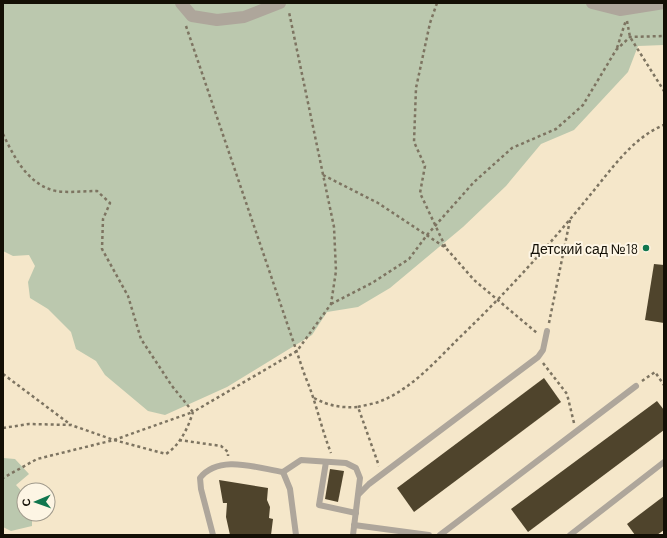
<svg xmlns="http://www.w3.org/2000/svg" width="667" height="538" viewBox="0 0 667 538" font-family="Barlow,sans-serif">
	<rect width="100%" height="100%" fill="#f5e7ca"/>
	<g fill="#bbc8ae">
		<path d="M 3,3 L 664,3 L 664,45 L 638,46 L 628,72 L 574,130 L 541,144 L 506,186 L 463,227 L 390,288 L 358,307 L 327,312 L 312,335 L 227,387 L 165,415 L 148,411 L 105,375 L 96,361 L 76,349 L 71,332 L 48,309 L 30,298 L 28,282 L 35,266 L 29,255 L 13,256 L 3,251 Z"/>
		<path d="M 3,458 L 15,459 L 29,474 L 16,485 L 24,494 L 24,514 L 32,514 L 32,526 L 11,531 L 3,527 Z"/>
	</g>
	<g fill="#4f442c">
		<path d="M 654,264 L 664,265 L 664,323 L 645,320 Z"/>
		<path d="M 544,378 L 561,402 L 414,512 L 397,488 Z"/>
		<path d="M 657,401 L 664,410 L 664,430 L 528,532 L 511,509 Z"/>
		<path d="M 330,469 L 344,471 L 338,502 L 325,499 Z"/>
		<path d="M 219,480 L 268,488 L 267,500 L 270,507 L 269,518 L 273,519 L 271,535 L 230,535 L 226,517 L 227,503 L 223,503 Z"/>
		<path d="M 664,496 L 664,530 L 657,535 L 635,535 L 627,524 Z"/>
	</g>
	<g fill="none" stroke-linecap="round" stroke-linejoin="round">
		<g stroke="#7d7461" stroke-width="2.5" stroke-dasharray="3 3" stroke-linecap="butt">
			<path d="M 437,3 L 430,23 L 416,88 L 414,142 L 425,166 L 420,193 L 446,248"/>
			<path d="M 627,21 L 630,37 L 664,91"/>
			<path d="M 186,26 L 305,376 C 316,401 321,428 331,453"/>
			<path d="M 617,48 L 626,20"/>
			<path d="M 3,134 C 14,157 28,185 56,191 C 69,193 84,191 97,191 L 110,203 L 103,219 L 102,249 L 128,296 L 141,339 L 172,386 L 193,412 L 114,440 L 37,459 L 3,478"/>
			<path d="M 323,175 L 378,203 L 446,248 L 474,280 L 537,333"/>
			<path d="M 331,304 L 372,283 L 409,259 L 427,235 L 474,182 L 512,148 L 556,129 L 583,105 L 616,50 L 630,37 L 664,36"/>
			<path d="M 549,323 L 570,220"/>
			<path d="M 543,363 L 567,394 L 574,423"/>
			<path d="M 3,374 L 71,425"/>
			<path d="M 642,381 L 655,372 L 664,385"/>
			<path d="M 314,398 C 329,406 341,408 358,407 L 379,466"/>
			<path d="M 358,407 C 365,405 374,404 381,401 C 411,389 435,362 457,340 C 503,296 546,249 586,200 C 609,173 631,138 664,125"/>
			<path d="M 3,428 L 29,424 L 71,425 L 114,440 L 166,454 C 180,445 188,428 193,412 L 297,351 L 331,304 L 336,271 L 334,227 L 289,12"/>
			<path d="M 179,440 L 221,446 L 228,452 L 228,456"/>
		</g>
		<g stroke="#aea69b" stroke-width="6">
			<path d="M 326,462 L 319,505 L 356,513"/>
			<path d="M 283,472 L 290,489 L 296,535"/>
			<path d="M 359,494 L 369,484 L 538,357 L 543,350 L 547,331"/>
			<path d="M 354,525 L 429,535"/>
			<path d="M 213,535 L 201,489 L 200,478 C 219,454 257,468 283,472 L 301,460 L 346,463 L 356,468 L 360,478 L 353,535"/>
			<path d="M 440,535 L 636,386"/>
			<path d="M 570,535 L 664,462"/>
		</g>
		<g stroke="#aea69b" stroke-width="12">
			<path d="M 181,3 L 192,16 L 217,20 L 244,17 L 280,3"/>
			<path d="M 592,3 L 620,10 L 664,3"/>
		</g>
	</g>
	<circle fill="#10764e" stroke="#fdf5e4" stroke-width="1.5" cx="646" cy="248" r="4"/>
	<g text-anchor="middle" dominant-baseline="central" stroke-width="4" stroke-linejoin="round" paint-order="stroke">
		<g font-size="14" fill="#130f05" stroke="#fdf5e4" text-anchor="end">
			<text x="638" y="248">Детский сад №18</text>
		</g>
	</g>
	<rect width="667" height="538" fill="none" stroke="#130f05" stroke-width="8"/>
	<g transform="translate(36 502) rotate(268)"><circle r="19" fill="#fdf5e4" stroke="#9f998b"/>
	<path d="M0-3L7 15L0 10L-7 15Z" fill="#10764e"/>
	<text y="-6" font-size="11" font-weight="bold" text-anchor="middle" fill="#130f05">С</text>
	</g>
</svg>
